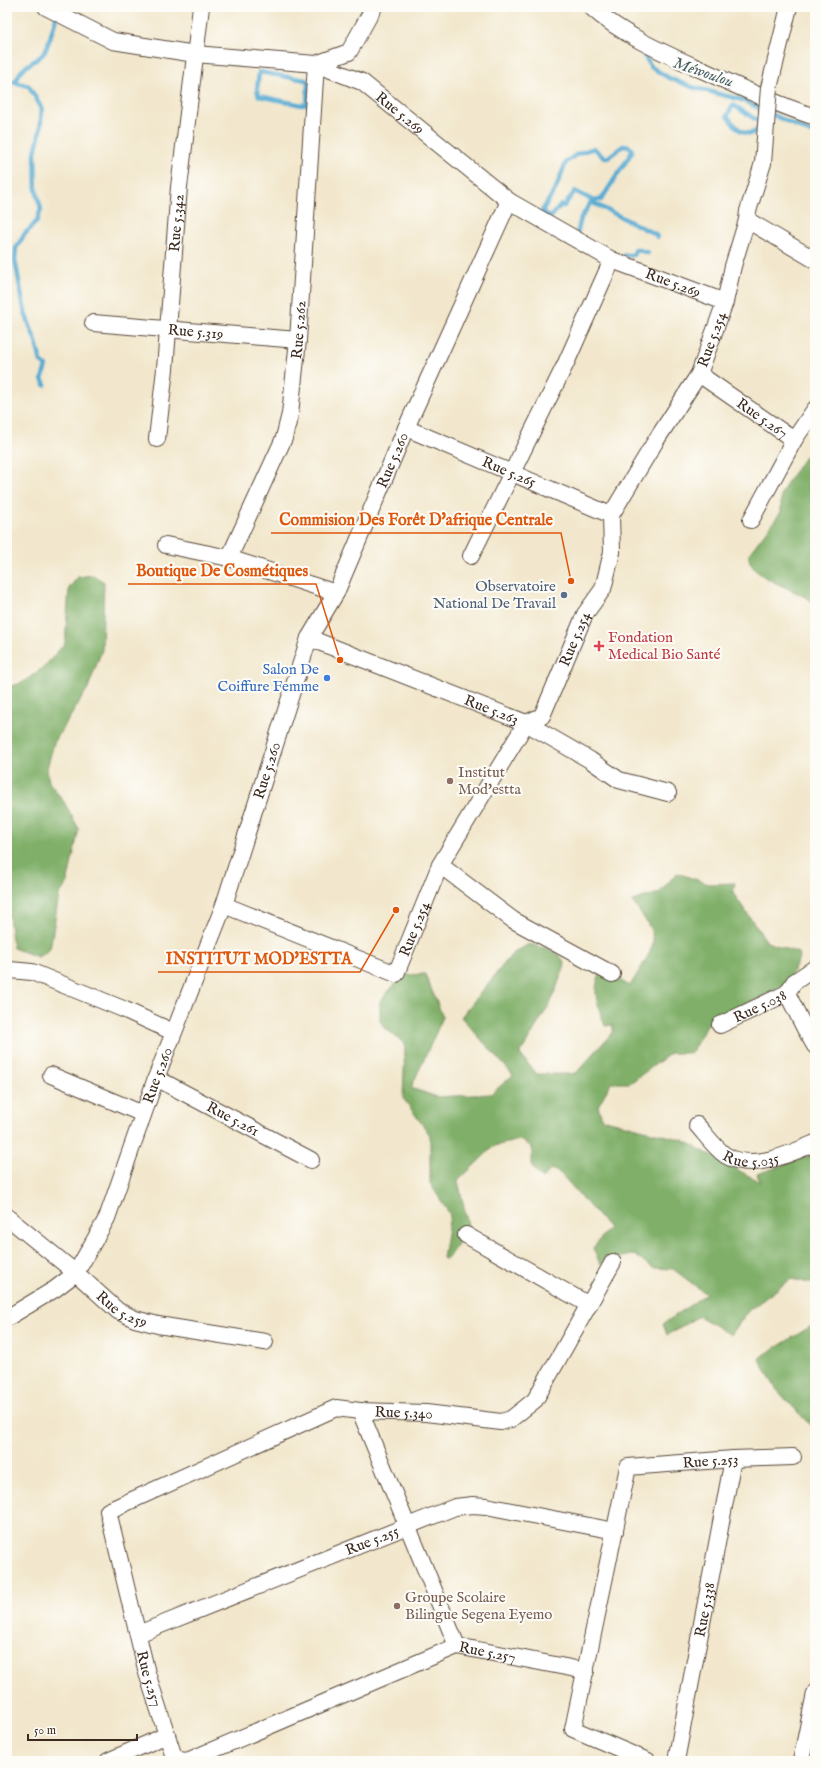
<svg xmlns="http://www.w3.org/2000/svg" width="822" height="1768" viewBox="0 0 822 1768" font-family="'IM FELL English',serif">
	<rect width="100%" height="100%" fill="#fdfcf7"/>
	<filter id="ink" filterUnits="userSpaceOnUse"><feTurbulence type="fractalNoise" baseFrequency=".025" numOctaves="2"/><feDisplacementMap in="SourceGraphic" scale="8" xChannelSelector="R" yChannelSelector="G"/><feConvolveMatrix kernelMatrix="1 2 1 2 8 2 1 2 1" color-interpolation-filters="sRGB"/></filter>
	<filter id="wash" filterUnits="userSpaceOnUse"><feTurbulence type="fractalNoise" baseFrequency=".012" numOctaves="4" result="noise"/><feDisplacementMap in="SourceGraphic" scale="16" xChannelSelector="R" yChannelSelector="G"/><feGaussianBlur stdDeviation="0.9" result="paint"/><feColorMatrix in="noise" values="0 0 0 0 0 0 0 0 0 0 0 0 0 0 0 0 0 1.4 0 .05"/><feComposite in="paint" operator="in"/></filter>
	<g filter="url(#wash)">
		<rect width="100%" height="100%" fill="#f2e7cc"/>
		<g fill="#7faf68" stroke="#5d6c43">
			<path d="M 815,451 L 815,604 C 799,590 764,582 753,567 C 750,564 749,558 748,555 L 781,512 L 781,494 L 787,483 L 805,457 Z"/>
			<path d="M 93,575 L 104,582 L 102,650 L 88,688 L 54,743 L 47,768 L 49,782 L 64,802 L 79,829 L 67,884 L 59,895 L 50,949 L 38,957 L 13,948 L 7,900 L 7,687 L 22,683 L 44,667 L 65,643 L 69,588 L 78,577 Z"/>
			<path d="M 677,873 L 709,884 L 735,883 L 733,893 L 767,942 L 799,953 L 800,956 L 787,984 L 708,1023 L 691,1053 L 671,1053 L 630,1083 L 611,1083 L 598,1106 L 602,1119 L 683,1140 L 760,1182 L 757,1174 L 815,1154 L 815,1284 L 791,1279 L 748,1311 L 731,1335 L 699,1316 L 667,1335 L 663,1324 L 706,1294 L 673,1269 L 653,1268 L 633,1254 L 600,1264 L 593,1248 L 609,1228 L 560,1173 L 551,1169 L 542,1179 L 532,1167 L 532,1147 L 520,1140 L 494,1146 L 458,1181 L 469,1229 L 446,1260 L 443,1258 L 450,1215 L 430,1183 L 430,1135 L 403,1098 L 405,1044 L 385,1028 L 380,1021 L 380,1001 L 403,975 L 425,974 L 443,1017 L 411,1088 L 437,1097 L 491,1094 L 513,1075 L 461,1017 L 512,954 L 529,944 L 533,945 C 545,948 562,951 565,965 L 551,1002 L 520,1054 L 536,1074 L 571,1074 L 577,1072 L 613,1032 L 613,1025 L 605,1026 C 599,1009 591,992 600,974 L 607,973 L 630,986 C 636,975 652,953 653,942 C 654,928 639,912 632,901 L 659,893 Z"/>
			<path d="M 815,1322 L 815,1430 L 776,1389 L 759,1358 L 813,1325 Z"/>
		</g>
		<g fill="none" stroke-linecap="round" stroke-linejoin="round">
			<g stroke="#57abd3" stroke-width="4.5">
				<path d="M 605,7 L 612,15"/>
				<path d="M 639,46 L 651,67 L 669,78 L 692,87 L 742,100 L 815,135"/>
				<path d="M 259,72 L 306,80 L 308,83 L 307,104 L 302,105 L 259,96 L 257,90 Z"/>
				<path d="M 7,80 L 29,86 L 42,109 L 40,132 L 35,153 L 36,190 L 41,209 L 37,221 L 27,232"/>
				<path d="M 16,82 C 20,65 34,64 44,53 C 47,50 55,21 57,15"/>
				<path d="M 733,105 L 760,122 L 759,129 C 746,141 735,126 727,116 Z"/>
				<path d="M 627,145 L 632,149 L 632,152 L 601,200 L 592,200 L 575,191 L 564,206 L 561,205 L 550,218 L 542,211 L 556,188 L 566,162 L 577,154 L 594,148 L 602,156 L 607,158 L 623,146 Z"/>
				<path d="M 26,232 L 16,248 L 15,260 L 25,313 L 36,342 L 41,362 L 46,366 L 42,379 L 45,385"/>
				<path d="M 577,234 L 581,218 L 591,202 L 655,234 L 657,237"/>
				<path d="M 625,255 L 633,255 L 636,249 L 648,253"/>
			</g>
		</g>
	</g>
	<g filter="url(#ink)">
		<g fill="none" stroke-linecap="round" stroke-linejoin="round">
			<defs>
				<g id="minor">
					<path id="s1" d="M 46,7 L 113,41 L 195,54 L 316,64 L 362,82 L 509,201 L 612,260 L 725,302"/>
					<path d="M 591,7 C 622,35 664,53 702,70 C 739,87 776,104 815,117"/>
					<path d="M 769,88 L 789,7"/>
					<path d="M 747,220 L 815,260"/>
					<path id="s2" d="M 93,323 L 298,340"/>
					<path id="s3" d="M 699,374 L 794,440 L 815,409"/>
					<path id="s4" d="M 406,428 L 611,515"/>
					<path id="s5" d="M 157,439 L 165,369 L 179,187 L 201,7"/>
					<path d="M 751,520 L 794,440"/>
					<path d="M 166,545 L 229,558"/>
					<path d="M 471,556 L 566,363 L 612,260"/>
					<path id="s6" d="M 336,593 L 229,558 L 284,438 L 290,414 L 298,340 L 316,64 L 349,52 L 374,7"/>
					<path id="s7" d="M 309,638 L 526,723 L 590,760 L 619,780 L 668,793"/>
					<path d="M 440,865 L 513,920 L 612,974"/>
					<path id="s8" d="M 224,905 L 396,974 L 440,865 L 526,723 L 542,716 L 585,614 L 603,589 L 612,552 L 611,515 L 655,442 L 699,374 L 725,302 L 733,266 L 747,220 L 748,211 L 763,163 L 767,112"/>
					<path d="M 10,970 L 32,972 L 123,1009 L 173,1032"/>
					<path d="M 787,993 L 804,1027 L 815,1046"/>
					<path id="s9" d="M 720,1025 L 787,993 L 794,982 L 815,968"/>
					<path d="M 51,1075 L 143,1114"/>
					<path id="s10" d="M 156,1078 L 311,1160"/>
					<path id="s11" d="M 697,1125 C 706,1135 715,1148 725,1155 C 751,1172 790,1154 815,1143"/>
					<path id="s12" d="M 7,1217 L 76,1273 L 118,1311 L 135,1319 L 158,1325 L 265,1342"/>
					<path d="M 466,1235 L 589,1305"/>
					<path id="s13" d="M 7,1318 L 55,1289 L 76,1273 L 107,1218 L 156,1078 L 224,905 L 309,638 L 336,593 L 406,428 L 509,201"/>
					<path id="s14" d="M 360,1411 L 336,1408 L 108,1511 L 147,1673 L 173,1754 L 179,1760 L 187,1761 L 457,1646 L 586,1671"/>
					<path id="s15" d="M 138,1634 L 455,1507 L 473,1505 L 486,1506 L 615,1531"/>
					<path id="s16" d="M 457,1646 L 360,1411 L 426,1413 L 501,1422 L 511,1419 L 535,1400 L 613,1262"/>
					<path d="M 108,1761 L 167,1735"/>
					<path id="s17" d="M 648,1761 L 573,1729 L 628,1467 L 733,1459 L 793,1457"/>
					<path id="s18" d="M 676,1761 L 733,1459"/>
					<path d="M 801,1761 L 815,1693"/>
				</g>
			</defs>
			<use href="#minor" stroke="#564638" stroke-width="18"/>
			<use href="#minor" stroke="#fff" stroke-width="16"/>
			<defs>
				<path id="minor-bridge" d="M 767,112 L 769,88"/>
			</defs>
			<use href="#minor-bridge" stroke="#564638" stroke-width="18" stroke-linecap="butt"/>
			<use href="#minor-bridge" stroke="#fff" stroke-width="16"/>
		</g>
	</g>
	<circle fill="#5c6f8a" stroke="#fdfcf7" stroke-width="1.5" cx="564" cy="595" r="4"/>
	<path fill="#e0444e" stroke="#fdfcf7" stroke-width="1.5" d="M597 640h4v4h4v4h-4v4h-4v-4h-4v-4h4z"/>
	<circle fill="#3f7fe0" stroke="#fdfcf7" stroke-width="1.5" cx="327" cy="678" r="4"/>
	<g fill="#8d6e63" stroke="#fdfcf7" stroke-width="1.5">
		<circle cx="450" cy="781" r="4"/>
		<circle cx="397" cy="1606" r="4"/>
	</g>
	<g text-anchor="middle" dominant-baseline="central" stroke-width="4" stroke-linejoin="round" paint-order="stroke">
		<g font-size="15" fill="#3b2a1e" stroke="#fdfcf7">
			<text stroke="none"><textPath href="#s1" startOffset="378">Rue 5.269</textPath></text>
			<text stroke="none"><textPath href="#s5" startOffset="217">Rue 5.342</textPath></text>
			<text stroke="none"><textPath href="#s1" startOffset="702">Rue 5.269</textPath></text>
			<text stroke="none"><textPath href="#s6" startOffset="354">Rue 5.262</textPath></text>
			<text stroke="none"><textPath href="#s2" startOffset="103">Rue 5.319</textPath></text>
			<text stroke="none"><textPath href="#s8" startOffset="906">Rue 5.254</textPath></text>
			<text stroke="none"><textPath href="#s3" startOffset="77">Rue 5.267</textPath></text>
			<text stroke="none"><textPath href="#s13" startOffset="957">Rue 5.260</textPath></text>
			<text stroke="none"><textPath href="#s4" startOffset="112">Rue 5.265</textPath></text>
			<text stroke="none"><textPath href="#s8" startOffset="570">Rue 5.254</textPath></text>
			<text stroke="none"><textPath href="#s7" startOffset="196">Rue 5.263</textPath></text>
			<text stroke="none"><textPath href="#s13" startOffset="621">Rue 5.260</textPath></text>
			<text stroke="none"><textPath href="#s8" startOffset="234">Rue 5.254</textPath></text>
			<text stroke="none"><textPath href="#s9" startOffset="44">Rue 5.038</textPath></text>
			<text stroke="none"><textPath href="#s13" startOffset="297">Rue 5.260</textPath></text>
			<text stroke="none"><textPath href="#s10" startOffset="87">Rue 5.261</textPath></text>
			<text stroke="none"><textPath href="#s11" startOffset="68">Rue 5.035</textPath></text>
			<text stroke="none"><textPath href="#s12" startOffset="148">Rue 5.259</textPath></text>
			<text stroke="none"><textPath href="#s16" startOffset="298">Rue 5.340</textPath></text>
			<text stroke="none"><textPath href="#s17" startOffset="432">Rue 5.253</textPath></text>
			<text stroke="none"><textPath href="#s15" startOffset="252">Rue 5.255</textPath></text>
			<text stroke="none"><textPath href="#s18" startOffset="154">Rue 5.338</textPath></text>
			<text stroke="none"><textPath href="#s14" startOffset="867">Rue 5.257</textPath></text>
			<text stroke="none"><textPath href="#s14" startOffset="447">Rue 5.257</textPath></text>
		</g>
		<g font-size="15" fill="#4e5e75" stroke="#fdfcf7" text-anchor="end">
			<text x="556" y="586">Observatoire<tspan x="556" dy="17">National De Travail</tspan></text>
		</g>
		<g font-size="15" fill="#be3a42" stroke="#fdfcf7" text-anchor="start">
			<text x="608" y="637">Fondation<tspan x="608" dy="17">Medical Bio Santé</tspan></text>
		</g>
		<g font-size="15" fill="#366cbe" stroke="#fdfcf7" text-anchor="end">
			<text x="319" y="669">Salon De<tspan x="319" dy="17">Coiffure Femme</tspan></text>
		</g>
		<g font-size="15" fill="#785e54" stroke="#fdfcf7" text-anchor="start">
			<text x="458" y="772">Institut<tspan x="458" dy="17">Mod'estta</tspan></text>
			<text x="405" y="1597">Groupe Scolaire<tspan x="405" dy="17">Bilingue Segena Eyemo</tspan></text>
		</g>
		<g font-size="16" font-style="italic" fill="#465e66" stroke="#fdfcf7">
			<text transform="translate(703 73) rotate(19)">Méwoulou</text>
		</g>
	</g>
	<path fill="none" stroke="#df570d" stroke-width="1.5" d="M571 581L561 533H271M340 660L316 584H128M396 910L360 972H158"/>
	<g fill="#df570d" stroke="#fdfcf7" stroke-width="1.5">
		<circle cx="571" cy="581" r="4"/>
		<circle cx="340" cy="660" r="4"/>
		<circle cx="396" cy="910" r="4"/>
	</g>
	<g font-size="16" text-anchor="middle" font-weight="bold" fill="#df570d" stroke="#fdfcf7" stroke-width="4" stroke-linejoin="round" paint-order="stroke">
		<text x="416" y="525">Commision Des Forêt D'afrique Centrale</text>
		<text x="222" y="576">Boutique De Cosmétiques</text>
		<text x="259" y="964">INSTITUT MOD'ESTTA</text>
	</g>
	<rect width="822" height="1768" fill="none" stroke="#fdfcf7" stroke-width="24"/>
	<path d="M28 1734v6h109v-6" fill="none" stroke="#3b2a1e" stroke-width="2"/>
	<text x="34" y="1734" font-size="12" fill="#3b2a1e" stroke="#fdfcf7" stroke-width="3" paint-order="stroke">50 m</text>
</svg>
